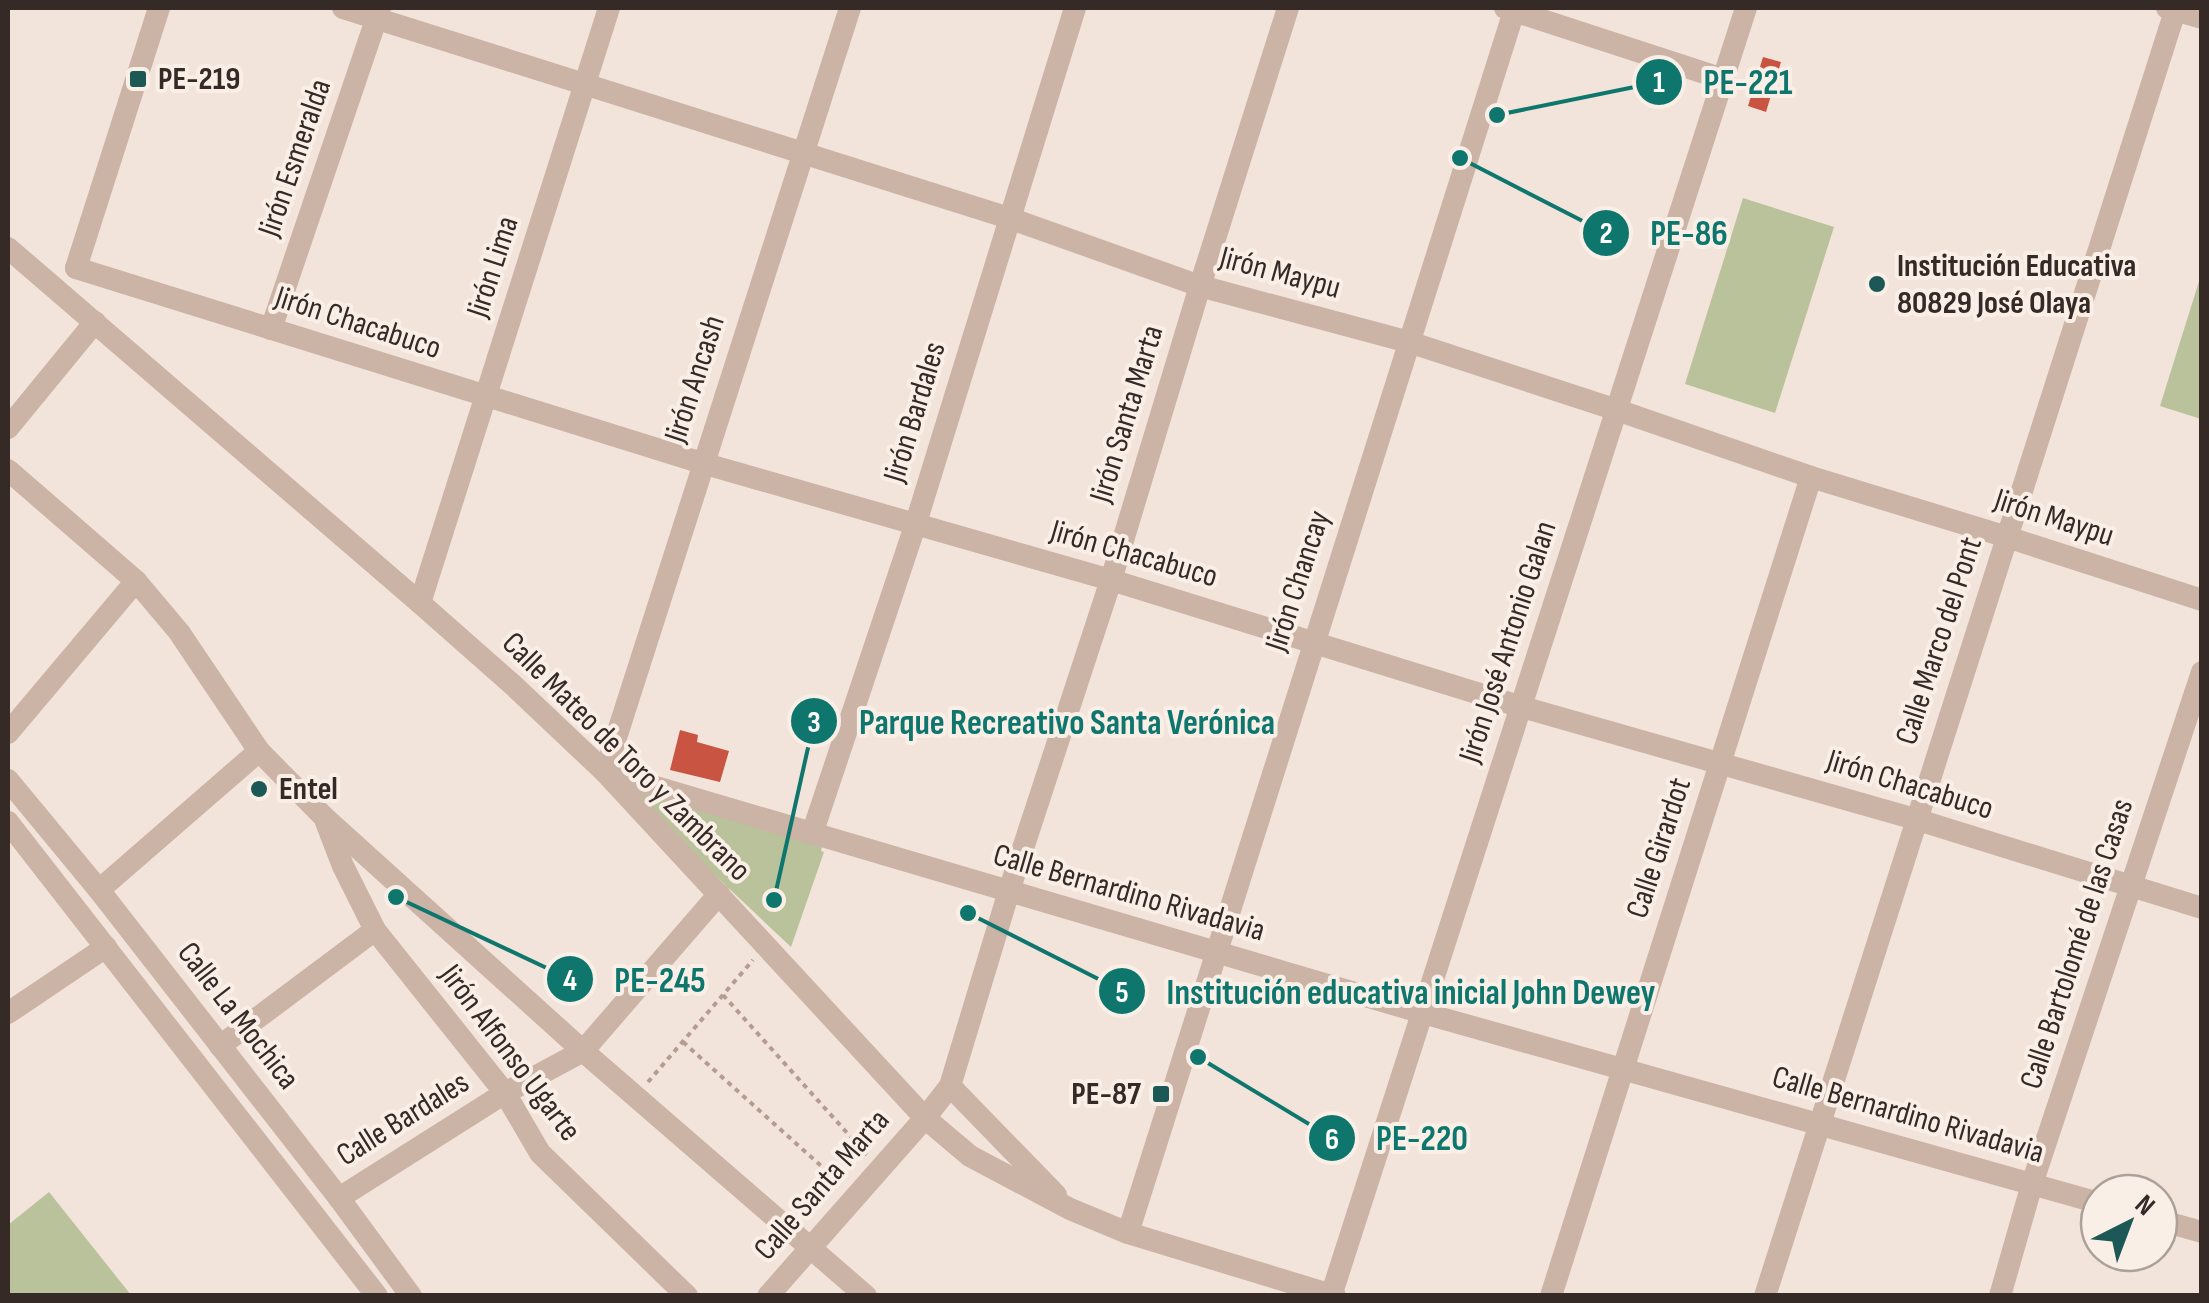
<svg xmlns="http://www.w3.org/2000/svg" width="2209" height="1303" viewBox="0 0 2209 1303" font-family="'Sofia Sans Condensed',sans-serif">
	<rect width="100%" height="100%" fill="#f2e4da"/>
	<g fill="#b9c29a">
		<path d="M 1743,198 L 1834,227 L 1775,413 L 1685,384 Z"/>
		<path d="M 2201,275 L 2201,419 L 2160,406 Z"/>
		<path d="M 605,772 L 822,846 L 821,851 L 824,852 L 791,947 Z"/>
		<path d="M 49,1192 L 131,1295 L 8,1295 L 8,1225 Z"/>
	</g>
	<g fill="#c95442">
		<path d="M 1763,57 L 1781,62 L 1766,112 L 1748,106 Z"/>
		<path d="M 680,730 L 698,735 L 697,742 L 729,751 L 720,782 L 670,770 Z"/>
	</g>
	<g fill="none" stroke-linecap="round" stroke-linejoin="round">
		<g stroke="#b69c90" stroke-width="4" stroke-dasharray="5 5" stroke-linecap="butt">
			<path d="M 723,995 L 867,1155"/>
			<path d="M 683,1042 L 839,1182"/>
			<path d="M 648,1082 L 753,960"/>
		</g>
		<g stroke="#cbb3a6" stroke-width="22">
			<path d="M 343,8 L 1009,218 L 1200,286 L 1409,342 L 1617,410 L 1811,477 L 2007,537 L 2202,600"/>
			<path d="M 850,8 L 605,772 L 1423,1013 L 2099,1203"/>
			<path d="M 1505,8 L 1723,79"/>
			<path d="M 2167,8 L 2202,18"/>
			<path d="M 8,248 L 420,603 L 513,685 L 605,772 L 925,1118 L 970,1156 L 1070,1209 L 1128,1233 L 1335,1296"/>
			<path d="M 76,268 L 702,463 L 1111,580 L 1522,707 L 1915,819 L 2202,908"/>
			<path d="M 76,268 L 159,8"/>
			<path d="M 271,329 L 380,8"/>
			<path d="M 8,428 L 95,322"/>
			<path d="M 8,470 L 136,581 L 179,632 L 259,751 L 325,818 L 583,1051 L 866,1296"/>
			<path d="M 420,603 L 609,8"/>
			<path d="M 8,733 L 136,581"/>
			<path d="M 8,780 L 99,890 L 339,1198 L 411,1296"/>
			<path d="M 8,822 L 377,1296"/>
			<path d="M 326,822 L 343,866 L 375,930 L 505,1093 L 540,1153 L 687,1296"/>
			<path d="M 812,834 L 915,526 L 1075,8"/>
			<path d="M 99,890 L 259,751"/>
			<path d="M 8,1013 L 106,947"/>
			<path d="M 220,1046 L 375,930"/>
			<path d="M 950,1086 L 1056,1195"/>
			<path d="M 339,1198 L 505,1093 L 583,1051 L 719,894"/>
			<path d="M 2159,1220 L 2202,1232"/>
			<path d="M 1128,1233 L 1515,8"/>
			<path d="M 768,1296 L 925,1118 L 950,1086 L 1009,891 L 1111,580 L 1200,286 L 1288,8"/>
			<path d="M 1331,1296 L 1746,8"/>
			<path d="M 1551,1296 L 1811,477"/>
			<path d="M 1765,1296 L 2176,8"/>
			<path d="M 2000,1296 L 2032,1184 L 2202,672"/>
		</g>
	</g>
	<g fill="#1c5956" stroke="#faefe7" stroke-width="4">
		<rect x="128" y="69" width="20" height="20" rx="5"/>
		<circle cx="1877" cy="284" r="10"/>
		<circle cx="259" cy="789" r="10"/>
		<rect x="1151" y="1084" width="20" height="20" rx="5"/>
	</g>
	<g text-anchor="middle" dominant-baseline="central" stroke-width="8" stroke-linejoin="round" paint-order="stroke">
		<g font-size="32" font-weight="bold" fill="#362a27" stroke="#faefe7" text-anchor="start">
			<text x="158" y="79">PE-219</text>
			<text x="1897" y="266">Institución Educativa<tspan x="1897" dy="37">80829 José Olaya</tspan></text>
			<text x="279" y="789">Entel</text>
			<text x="1141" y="1094" text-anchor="end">PE-87</text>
		</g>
		<g font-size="32" fill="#362a27" stroke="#faefe7">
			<text transform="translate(295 158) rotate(-71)">Jirón Esmeralda</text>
			<text transform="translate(493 267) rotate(-72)">Jirón Lima</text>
			<text transform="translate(1280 273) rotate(15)">Jirón Maypu</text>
			<text transform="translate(358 323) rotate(18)">Jirón Chacabuco</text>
			<text transform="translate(695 379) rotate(-72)">Jirón Ancash</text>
			<text transform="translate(915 412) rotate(-73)">Jirón Bardales</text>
			<text transform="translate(1127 414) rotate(-73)">Jirón Santa Marta</text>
			<text transform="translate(2054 518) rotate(18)">Jirón Maypu</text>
			<text transform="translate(1134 554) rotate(16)">Jirón Chacabuco</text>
			<text transform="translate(1298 581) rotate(-72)">Jirón Chancay</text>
			<text transform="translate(1939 641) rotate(-72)">Calle Marco del Pont</text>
			<text transform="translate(1508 642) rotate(-72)">Jirón José Antonio Galan</text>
			<text transform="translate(626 757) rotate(45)">Calle Mateo de Toro y Zambrano</text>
			<text transform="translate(1910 785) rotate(17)">Jirón Chacabuco</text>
			<text transform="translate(1659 848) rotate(-72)">Calle Girardot</text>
			<text transform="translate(1129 893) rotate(16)">Calle Bernardino Rivadavia</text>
			<text transform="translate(2077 944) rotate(-72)">Calle Bartolomé de las Casas</text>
			<text transform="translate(238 1016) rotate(52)">Calle La Mochica</text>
			<text transform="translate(510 1053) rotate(53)">Jirón Alfonso Ugarte</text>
			<text transform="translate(1908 1115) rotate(16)">Calle Bernardino Rivadavia</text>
			<text transform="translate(403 1119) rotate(-32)">Calle Bardales</text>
			<text transform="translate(822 1185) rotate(-49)">Calle Santa Marta</text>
		</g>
	</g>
	<path fill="none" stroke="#0f766e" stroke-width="4" d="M1497 115L1659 82M1460 158L1606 233M774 900L814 721M396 897L570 979M968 913L1122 991M1198 1057L1332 1138"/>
	<g fill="#0f766e" stroke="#faefe7" stroke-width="4">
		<circle cx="1497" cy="115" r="10"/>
		<circle cx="1460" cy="158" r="10"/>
		<circle cx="774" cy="900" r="10"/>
		<circle cx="396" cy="897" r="10"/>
		<circle cx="968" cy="913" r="10"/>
		<circle cx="1198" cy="1057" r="10"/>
		<circle cx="1659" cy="82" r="25"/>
		<circle cx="1606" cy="233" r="25"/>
		<circle cx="814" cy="721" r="25"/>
		<circle cx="570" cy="979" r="25"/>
		<circle cx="1122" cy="991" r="25"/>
		<circle cx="1332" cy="1138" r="25"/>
	</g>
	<g font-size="30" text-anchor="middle" font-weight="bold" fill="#fff">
		<text x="1659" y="92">1</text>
		<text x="1606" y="243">2</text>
		<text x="814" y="732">3</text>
		<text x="570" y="990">4</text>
		<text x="1122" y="1002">5</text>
		<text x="1332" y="1149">6</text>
	</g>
	<g font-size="35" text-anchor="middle" font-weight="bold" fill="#0f766e" stroke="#faefe7" stroke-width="8" stroke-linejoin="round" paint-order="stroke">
		<text x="1748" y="94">PE-221</text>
		<text x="1689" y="245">PE-86</text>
		<text x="1067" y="734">Parque Recreativo Santa Verónica</text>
		<text x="660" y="992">PE-245</text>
		<text x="1411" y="1004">Institución educativa inicial John Dewey</text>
		<text x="1422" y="1150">PE-220</text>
	</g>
	<rect width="2209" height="1303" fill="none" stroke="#362a27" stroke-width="20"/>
	<g transform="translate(2129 1223) rotate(42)"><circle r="48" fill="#faefe7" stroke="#aca09a" stroke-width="2.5"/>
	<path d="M0-8L18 38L0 25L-18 38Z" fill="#1c5956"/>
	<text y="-15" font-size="28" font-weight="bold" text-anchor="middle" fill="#362a27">N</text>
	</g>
</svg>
